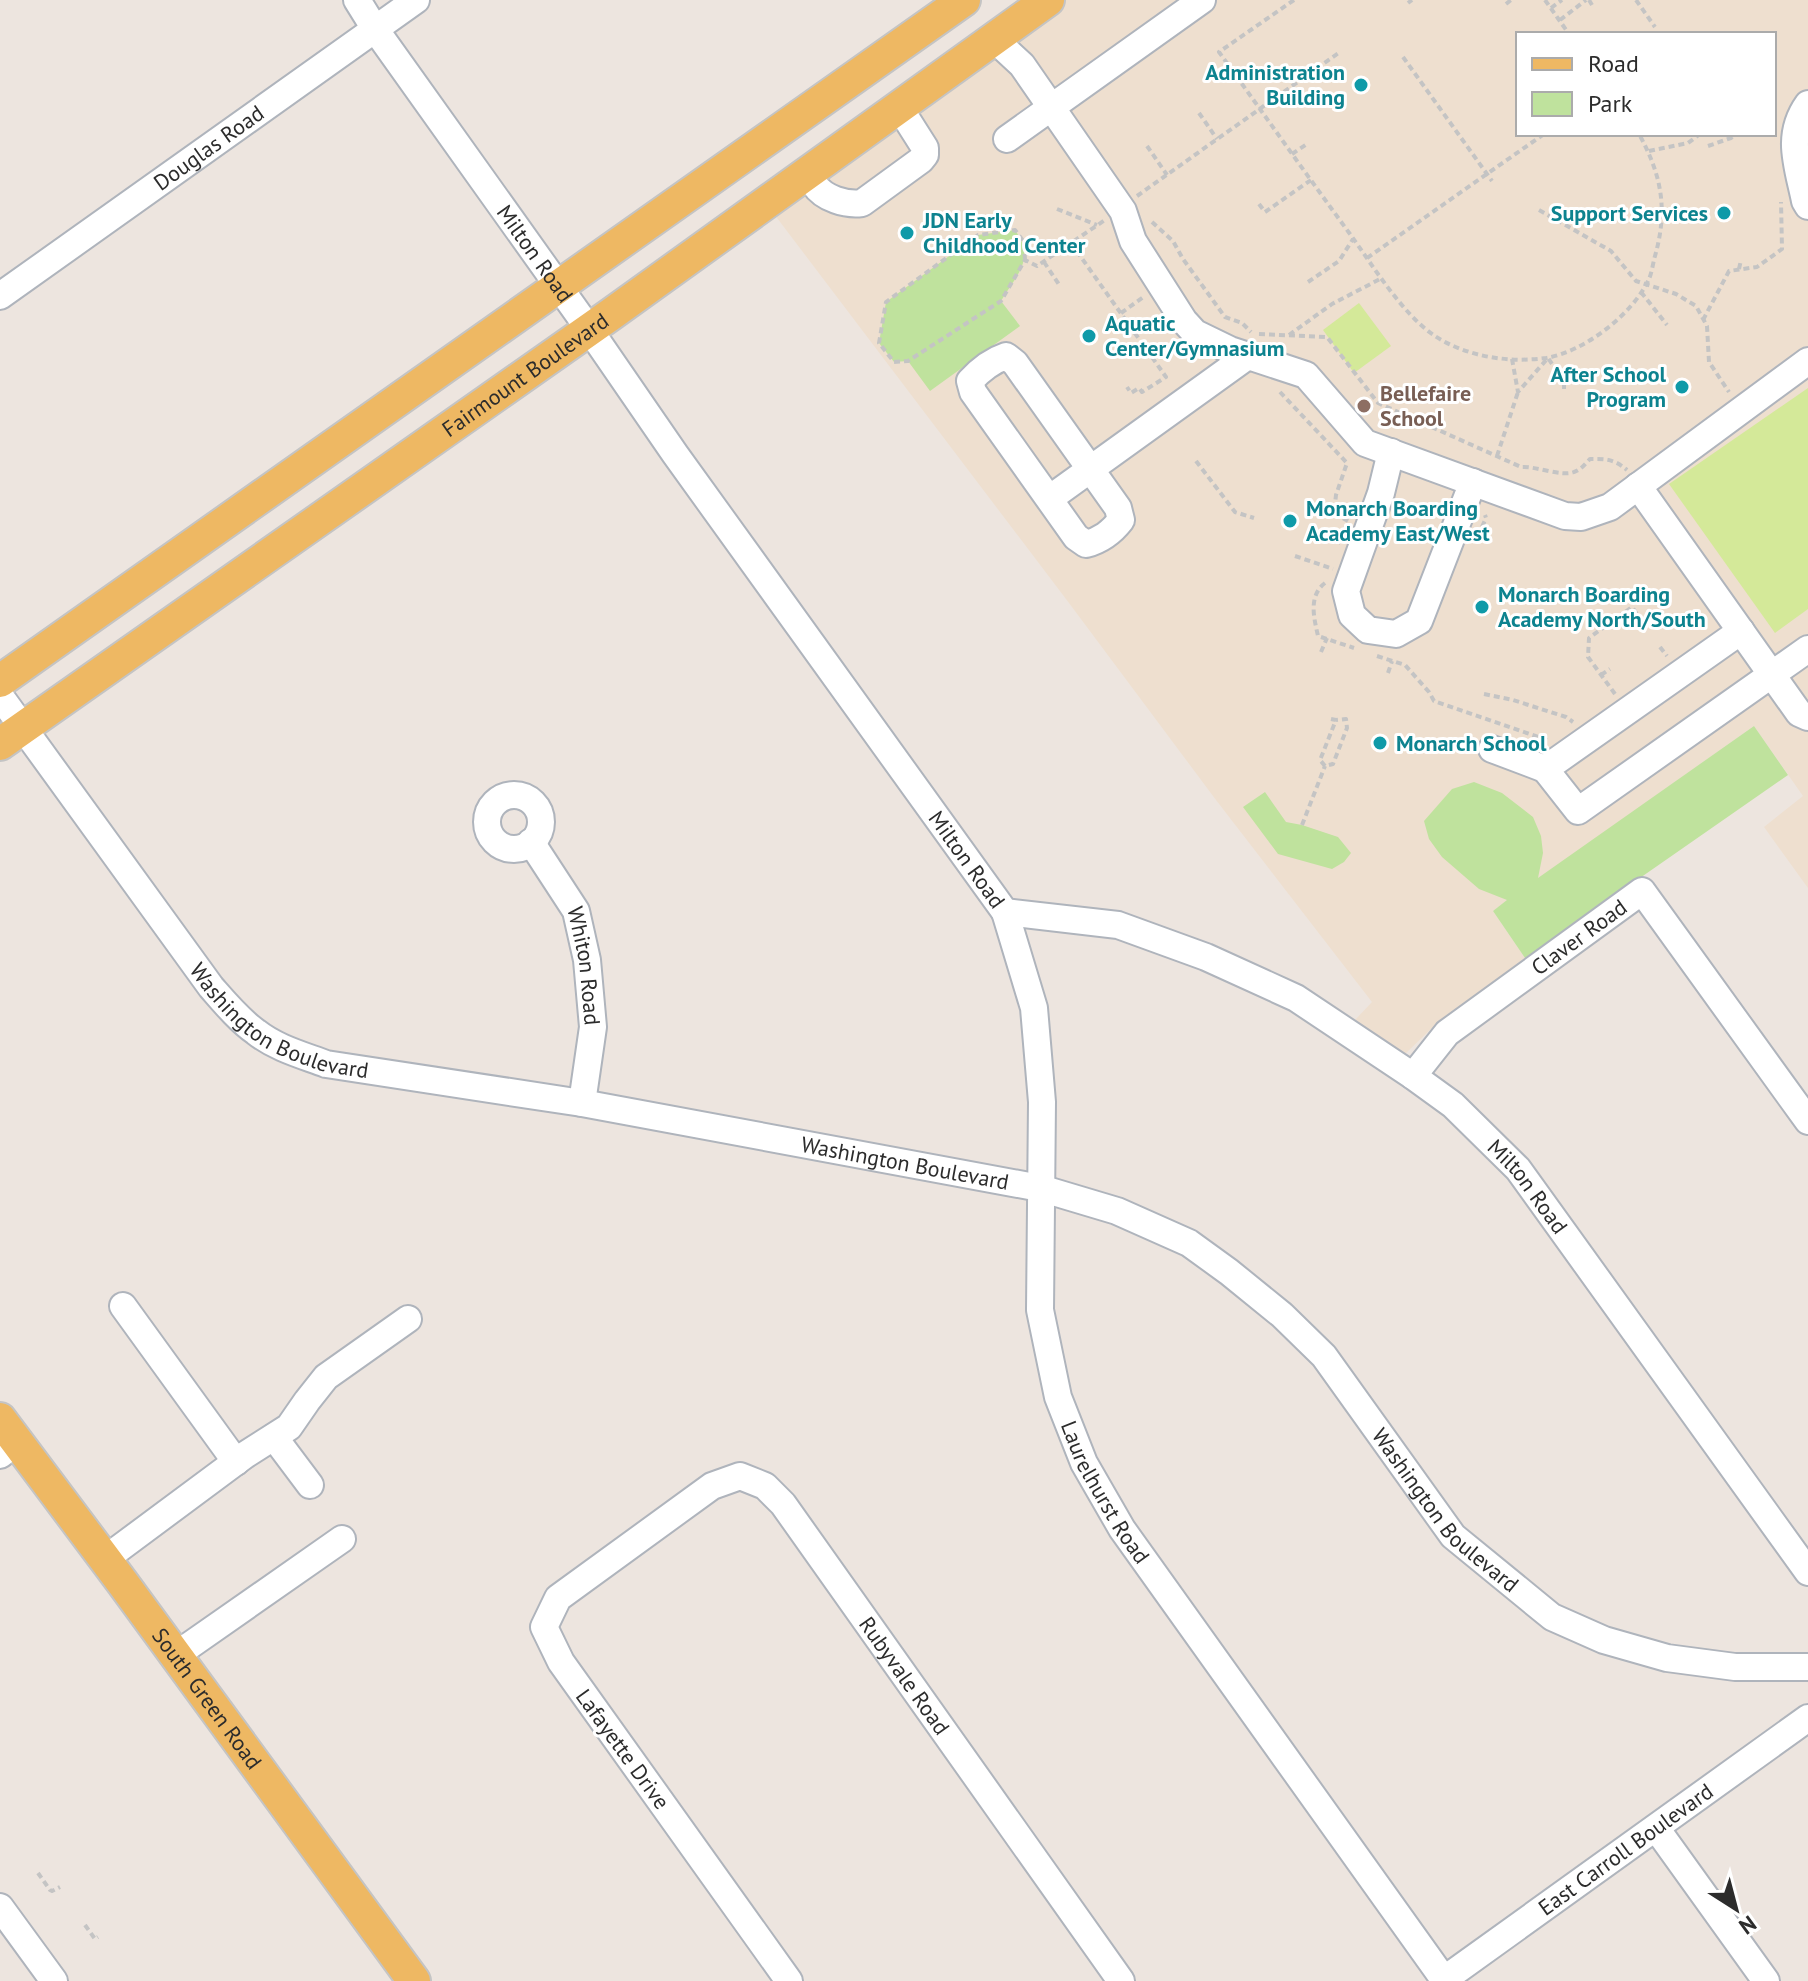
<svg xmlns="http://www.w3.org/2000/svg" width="1808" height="1981" viewBox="0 0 1808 1981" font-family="'PT Sans',sans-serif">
	<rect width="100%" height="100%" fill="#ede5df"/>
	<path fill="#eedfcf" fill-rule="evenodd" d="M 1065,0 L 1808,0 L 1808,888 L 1764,827 L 1803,796 L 1754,726 L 1493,911 L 1525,958 L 1433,1027 L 1405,1054 L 1355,1020 L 1372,1002 L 1216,800 L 1069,603 L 771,210 ZM 1518,34 L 1774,34 L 1774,134 L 1518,134 Z"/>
	<g fill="#bfe29d">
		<path d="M 1015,230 C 1036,259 1017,274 1001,301 L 1020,326 L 930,391 L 908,361 L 894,362 L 879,343 L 886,302 L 978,235 Z"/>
		<path d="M 1754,726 L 1788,775 L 1525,958 L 1493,911 L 1507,900 L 1479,889 L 1442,857 L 1429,839 L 1424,821 L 1452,789 L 1474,782 L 1502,793 L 1533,817 L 1541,836 L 1543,853 L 1538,878 Z"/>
		<path d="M 1265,792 L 1286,822 L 1302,825 L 1338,837 L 1351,853 L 1344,862 L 1332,869 L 1278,854 L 1243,807 Z"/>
	</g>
	<g fill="#d4e999">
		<path d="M 1359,303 L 1391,346 L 1354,373 L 1323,330 Z"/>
		<path d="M 1808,388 L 1808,609 L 1775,633 L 1669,484 Z"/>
	</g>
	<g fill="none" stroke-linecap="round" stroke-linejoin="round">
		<defs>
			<g id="minor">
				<path id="s1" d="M 357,0 L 375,29 L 589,329 L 675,454 L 1005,912 L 1118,925 L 1206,957 L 1296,998 L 1413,1076 L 1453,1105 L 1518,1169 L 1808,1572"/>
				<path d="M 994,39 L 1022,65 L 1123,211 L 1133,241 L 1184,321 L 1195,333 L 1230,350 L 1306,375 L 1365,443 L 1565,516 L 1581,517 L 1610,507 L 1808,361"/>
				<path d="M 1808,104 C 1785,136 1798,166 1805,201 L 1808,206"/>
				<path d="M 1007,139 L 1202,0"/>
				<path d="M 810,172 C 811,176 812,181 814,184 C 824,199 846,205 862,203 L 921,160 L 925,155 L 925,148 L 899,107"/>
				<path id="s2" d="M 0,296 L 416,0"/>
				<path d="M 1391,452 L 1381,493 L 1346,591 L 1352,615 L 1368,630 L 1396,634 L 1419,621 L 1473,482"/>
				<path d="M 1638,486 L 1799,713 L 1808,717"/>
				<path d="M 1049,499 L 1076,537 L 1086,544 C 1101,540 1111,533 1121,520 L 1118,508 L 1015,363 L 1006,356 C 991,361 981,369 970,381 L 973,392 L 1049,499 L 1249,355"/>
				<path d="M 1741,631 L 1545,769 L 1578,811 L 1808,649"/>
				<path id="s3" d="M 0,696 L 211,987 C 225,1003 239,1020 256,1032 C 276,1048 302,1055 326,1064 L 582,1103 L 1040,1188 L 1117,1211 L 1189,1243 L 1229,1272 L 1282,1315 L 1324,1356 L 1453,1536 L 1552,1617 L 1604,1640 L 1667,1658 L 1735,1667 L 1808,1667"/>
				<path d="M 1492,749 L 1545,769"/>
				<circle cx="514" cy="822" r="27"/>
				<path id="s4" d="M 531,842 L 576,911 L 587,960 L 593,1027 L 582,1103"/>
				<path id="s5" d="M 1005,912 L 1034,1008 L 1042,1102 L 1040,1310 L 1058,1397 L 1084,1463 L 1122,1529 L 1445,1981"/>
				<path id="s6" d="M 1413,1076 L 1447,1033 L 1642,891 L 1808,1121"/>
				<path d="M 123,1306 L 236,1462"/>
				<path d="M 274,1437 L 310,1485"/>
				<path d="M 0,1455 L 17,1442"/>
				<path d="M 105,1559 L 245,1455 L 289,1427 L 307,1401 L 326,1377 L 408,1319"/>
				<path d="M 176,1655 L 342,1539"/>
				<path d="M 1656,1828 L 1766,1981"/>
				<path d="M 0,1907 L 54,1981"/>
				<path id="s7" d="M 789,1981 L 561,1662 L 544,1627 L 558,1598 L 712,1486 L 740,1476 L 765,1486 L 783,1504 L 1121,1981"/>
				<path id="s8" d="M 1442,1981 L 1808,1718"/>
			</g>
			<g id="major">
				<path d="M 0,681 L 964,0"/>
				<path id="s9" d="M 0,744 L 610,315 L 1048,0"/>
				<path id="s10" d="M 0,1419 L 122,1582 L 414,1981"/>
			</g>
		</defs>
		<use href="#minor" stroke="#afb4bc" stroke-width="30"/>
		<use href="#major" stroke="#c4c4c4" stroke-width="36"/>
		<g stroke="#c4c4c4" stroke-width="4" stroke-dasharray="6 4" stroke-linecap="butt">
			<path d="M 1294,0 L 1219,52 C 1263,113 1306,174 1350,234 C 1373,266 1403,315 1435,336 C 1467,357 1509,363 1546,358 C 1584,352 1633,314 1649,279 C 1652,272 1653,263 1655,256 C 1668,210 1662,176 1639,134"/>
			<path d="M 1545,0 L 1569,34"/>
			<path d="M 1589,0 L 1592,5"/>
			<path d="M 1636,0 L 1655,27"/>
			<path d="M 1408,3 L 1412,0"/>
			<path d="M 1506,4 L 1511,0"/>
			<path d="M 1551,8 L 1562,0"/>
			<path d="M 1560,20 L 1586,0"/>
			<path d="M 1403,57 L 1492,181"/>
			<path d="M 1199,113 L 1217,139"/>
			<path d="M 1147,146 L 1167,175"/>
			<path d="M 1708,146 L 1731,138 L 1735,134"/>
			<path d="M 1649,151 L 1688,143 L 1700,134"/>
			<path d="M 1292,154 L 1307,144"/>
			<path d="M 1137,196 L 1340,52"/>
			<path d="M 1259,204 L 1265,212 L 1311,180"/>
			<path d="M 1057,209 L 1097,225"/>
			<path d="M 1539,210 L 1611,251 L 1636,281 L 1676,294 L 1696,306 L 1707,326 L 1709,362 L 1729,392"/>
			<path d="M 1152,222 L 1173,241 L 1183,259 L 1225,317 L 1242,323 L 1251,332"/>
			<path d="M 1071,243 L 1166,377 L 1142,392 L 1139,388 L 1131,393 L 1127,387"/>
			<path d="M 1367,258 L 1544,134"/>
			<path d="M 1025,260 L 1024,242 L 1015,230 L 978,235 L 886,302 L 879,343 L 894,362 L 908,361 L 1001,301 L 1025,260 L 1037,266 L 1105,220"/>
			<path d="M 1044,262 L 1060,286"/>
			<path d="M 1739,269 L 1741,260"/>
			<path d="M 1308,282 L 1339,261 L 1353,239"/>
			<path d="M 1641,292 L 1667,325"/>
			<path d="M 1121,313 L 1145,296"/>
			<path d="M 1703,320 L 1729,271 L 1757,267 L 1782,249 L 1781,202"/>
			<path d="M 1259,334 L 1327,337 L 1378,403 L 1521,467 C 1536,466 1562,477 1574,472 C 1581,470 1585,464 1590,459 C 1607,459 1614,459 1627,470"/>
			<path d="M 1289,335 L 1332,304 L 1382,278"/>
			<path d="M 1512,359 L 1518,392 L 1548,358 L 1564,382 L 1564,389"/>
			<path d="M 1280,392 L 1347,463 L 1336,495 L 1334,513 L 1348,521"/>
			<path d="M 1497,456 L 1518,392"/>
			<path d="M 1196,461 L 1235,512 L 1254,518"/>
			<path d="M 1315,505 L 1334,513"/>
			<path d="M 1478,536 L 1486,518 L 1485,515"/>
			<path d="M 1330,540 L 1340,543"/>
			<path d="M 1295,556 L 1333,569"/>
			<path d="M 1325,583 C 1308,596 1314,618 1318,636 L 1354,648"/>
			<path d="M 1660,647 L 1667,656"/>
			<path d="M 1321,652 L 1327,638"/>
			<path d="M 1377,656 L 1405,665 L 1429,692 L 1434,701 L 1547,740"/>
			<path d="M 1388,673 L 1392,661"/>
			<path d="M 1601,675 L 1610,669"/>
			<path d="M 1484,694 L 1513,700 L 1566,717 L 1573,722"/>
			<path d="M 1615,694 L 1588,657 L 1589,638 L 1632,607 L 1644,624"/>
			<path d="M 1331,719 L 1336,720 L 1320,760 L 1325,766 L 1333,764 L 1347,728 L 1346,719 L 1336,720"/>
			<path d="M 1302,825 L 1325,766"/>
			<path d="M 38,1873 L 50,1890 L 52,1891 L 60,1887"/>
			<path d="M 85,1925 L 95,1939 L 98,1937"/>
		</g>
		<use href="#minor" stroke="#fff" stroke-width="26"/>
		<use href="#major" stroke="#eeb863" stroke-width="32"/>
	</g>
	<g fill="#0f9aa8" stroke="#fff" stroke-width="3">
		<circle cx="1361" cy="85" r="8"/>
		<circle cx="1724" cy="213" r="8"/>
		<circle cx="907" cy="233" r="8"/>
		<circle cx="1089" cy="336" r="8"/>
		<circle cx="1682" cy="387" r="8"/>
		<circle cx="1290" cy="521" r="8"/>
		<circle cx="1482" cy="607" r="8"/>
		<circle cx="1380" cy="743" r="8"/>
	</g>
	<circle fill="#8d6e63" stroke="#fff" stroke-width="3" cx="1364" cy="406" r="8"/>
	<g text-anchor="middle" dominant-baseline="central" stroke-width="6" stroke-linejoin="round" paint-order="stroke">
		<g font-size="22" font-weight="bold" fill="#0d838f" stroke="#fff" text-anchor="start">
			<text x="1345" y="72" text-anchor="end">Administration<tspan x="1345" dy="25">Building</tspan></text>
			<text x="1708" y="213" text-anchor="end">Support Services</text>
			<text x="923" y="220">JDN Early<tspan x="923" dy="25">Childhood Center</tspan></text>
			<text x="1105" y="323">Aquatic<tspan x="1105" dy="25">Center/Gymnasium</tspan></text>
			<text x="1666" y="374" text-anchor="end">After School<tspan x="1666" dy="25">Program</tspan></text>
			<text x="1306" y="508">Monarch Boarding<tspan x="1306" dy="25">Academy East/West</tspan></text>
			<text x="1498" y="594">Monarch Boarding<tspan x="1498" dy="25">Academy North/South</tspan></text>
			<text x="1396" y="743">Monarch School</text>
		</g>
		<g font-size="22" fill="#2c2c2c" stroke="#fff">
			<text stroke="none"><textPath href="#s2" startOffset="256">Douglas Road</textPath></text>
			<text stroke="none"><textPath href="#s1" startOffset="310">Milton Road</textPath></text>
			<text stroke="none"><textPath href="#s9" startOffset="642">Fairmount Boulevard</textPath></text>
			<text stroke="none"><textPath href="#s1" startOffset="1054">Milton Road</textPath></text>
			<text stroke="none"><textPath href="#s6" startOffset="218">Claver Road</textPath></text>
			<text stroke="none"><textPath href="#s4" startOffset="138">Whiton Road</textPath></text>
			<text stroke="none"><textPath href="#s3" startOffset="438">Washington Boulevard</textPath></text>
			<text stroke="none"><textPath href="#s3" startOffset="1088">Washington Boulevard</textPath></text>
			<text stroke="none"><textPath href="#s1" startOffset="1726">Milton Road</textPath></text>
			<text stroke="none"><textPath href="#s5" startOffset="598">Laurelhurst Road</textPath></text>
			<text stroke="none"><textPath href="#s3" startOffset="1758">Washington Boulevard</textPath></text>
			<text stroke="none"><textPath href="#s7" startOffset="946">Rubyvale Road</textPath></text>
			<text stroke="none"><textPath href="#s10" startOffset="348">South Green Road</textPath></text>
			<text transform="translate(623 1749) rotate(54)">Lafayette Drive</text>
			<text stroke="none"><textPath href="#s8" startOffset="226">East Carroll Boulevard</textPath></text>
		</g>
		<g font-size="22" font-weight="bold" fill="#785e54" stroke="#fff" text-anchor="start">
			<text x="1380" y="393">Bellefaire<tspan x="1380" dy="25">School</tspan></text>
		</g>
	</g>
	<rect x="1516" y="32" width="260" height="104" fill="#ffffff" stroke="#ababab" stroke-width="2"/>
	<rect x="1532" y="58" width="40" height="12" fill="#eeb863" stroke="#ababab" stroke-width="2"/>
	<text x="1588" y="72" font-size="24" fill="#2c2c2c">Road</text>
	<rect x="1532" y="92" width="40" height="24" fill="#bfe29d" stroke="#ababab" stroke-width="2"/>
	<text x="1588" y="112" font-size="24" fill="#2c2c2c">Park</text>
	<g transform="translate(1736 1909) rotate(144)" stroke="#ffffff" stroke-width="6" paint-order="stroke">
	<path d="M0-6L14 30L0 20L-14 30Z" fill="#2c2c2c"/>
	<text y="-12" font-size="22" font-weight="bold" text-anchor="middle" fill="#2c2c2c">N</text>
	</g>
</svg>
